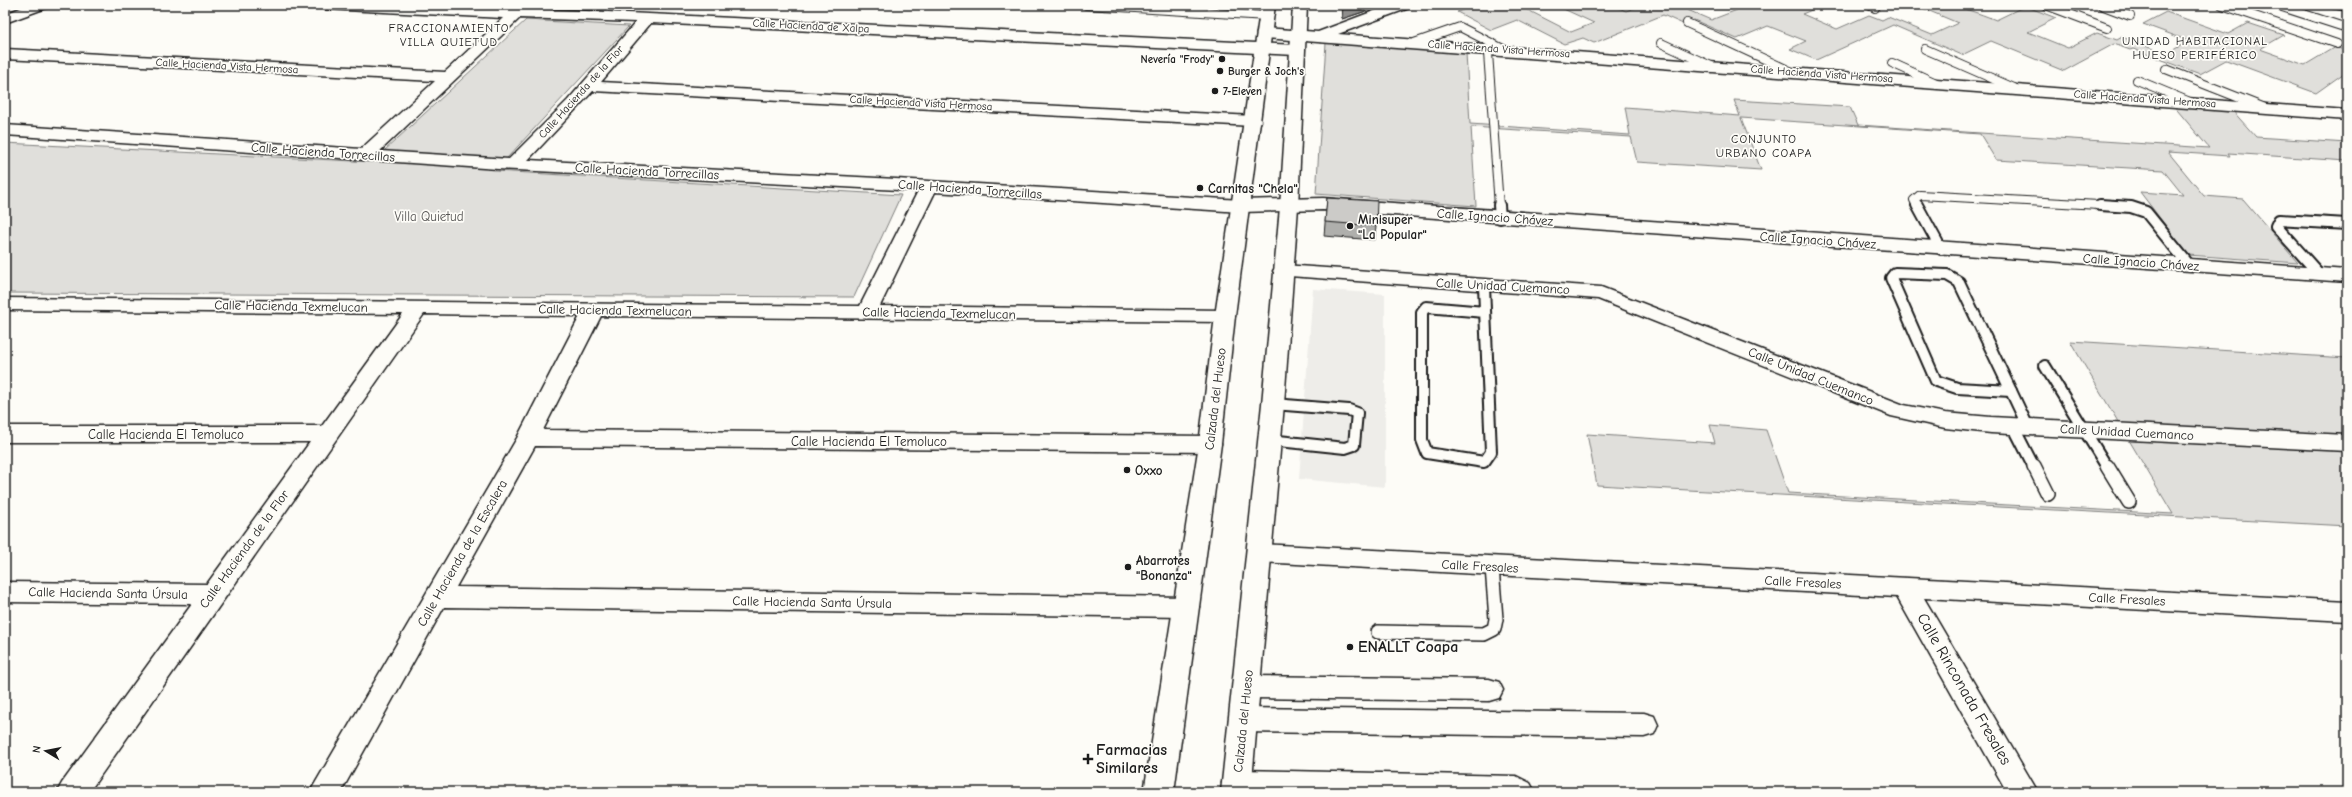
<svg xmlns="http://www.w3.org/2000/svg" width="2352" height="797" viewBox="0 0 2352 797" font-family="'Comic Neue',sans-serif">
	<rect width="100%" height="100%" fill="#fdfcf7"/>
	<filter id="ink" filterUnits="userSpaceOnUse"><feTurbulence type="fractalNoise" baseFrequency=".025" numOctaves="2"/><feDisplacementMap in="SourceGraphic" scale="8" xChannelSelector="R" yChannelSelector="G"/><feConvolveMatrix kernelMatrix="1 2 1 2 8 2 1 2 1" color-interpolation-filters="sRGB"/></filter>
	<g filter="url(#ink)">
		<g fill="#eeede9">
			<path d="M 1007,5 L 1256,5 L 1254,17 Z"/>
			<path d="M 1313,289 L 1385,294 L 1385,487 L 1299,479 Z"/>
		</g>
		<g fill="#e0dfdb" stroke="#7e7e7c">
			<path d="M 1477,5 L 1518,5 L 1571,32 L 1594,23 L 1555,5 L 1612,5 L 1626,11 L 1642,5 L 1662,5 L 1668,7 L 1676,5 L 1711,20 L 1737,10 L 1726,5 L 1824,5 L 1802,14 L 1837,29 L 1869,15 L 1882,20 L 1888,17 L 1932,35 L 1958,23 L 1920,7 C 1944,0 1973,11 1996,20 L 2025,6 L 2056,18 L 2028,32 L 2068,48 L 2097,33 L 2117,40 L 2122,37 L 2166,54 L 2189,41 L 2143,24 L 2166,12 L 2228,34 L 2248,23 L 2284,35 L 2260,49 L 2305,65 L 2335,47 L 2347,51 L 2347,71 L 2316,93 L 2226,60 L 2200,74 L 2133,49 L 2130,50 L 2114,44 L 2064,71 L 1991,41 L 1962,55 L 1893,25 L 1816,60 L 1790,49 L 1806,41 L 1768,26 L 1737,39 L 1694,20 L 1683,24 L 1663,15 L 1594,43 L 1583,38 L 1564,44 L 1517,20 L 1491,30 L 1457,12 Z"/>
			<path d="M 526,20 L 629,26 L 495,171 L 901,195 L 854,297 L 5,293 L 5,143 L 372,162 Z"/>
			<path d="M 1326,43 L 1466,53 L 1470,124 L 1630,135 L 1625,107 L 1740,116 L 1734,100 L 1850,107 L 1858,125 L 2209,148 L 2172,104 L 2231,109 L 2256,137 L 2347,143 L 2347,161 L 2228,153 L 2230,156 L 2168,152 L 2204,196 L 2243,199 L 2298,263 L 2188,255 L 2140,192 L 2183,195 L 2163,170 L 1996,160 L 1980,134 L 1741,118 L 1761,170 L 1637,162 L 1631,137 L 1471,127 L 1476,206 L 1316,194 Z"/>
			<path d="M 2070,341 L 2347,358 L 2347,526 L 1597,485 L 1587,434 L 1715,443 L 1710,425 L 1766,430 L 1788,493 L 2173,514 Z"/>
		</g>
		<g fill="none" stroke-linecap="round" stroke-linejoin="round">
			<defs>
				<g id="lane-far2">
					<path d="M 1086,5 L 1267,16"/>
					<path d="M 1869,5 L 1875,8"/>
					<path d="M 2046,5 L 2107,28"/>
					<path d="M 2101,5 L 2130,16"/>
					<path d="M 2222,5 L 2337,44"/>
					<path d="M 2276,5 L 2347,28"/>
					<path d="M 1687,23 L 1790,71"/>
					<path d="M 1414,43 L 1460,27 L 1505,50"/>
					<path d="M 1661,43 L 1711,66"/>
					<path d="M 1925,49 L 2014,88"/>
					<path d="M 1488,53 L 1499,206"/>
					<path d="M 1892,63 L 1936,83"/>
					<path d="M 2166,69 L 2265,108"/>
					<path d="M 2137,80 L 2190,102"/>
					<path d="M 1917,206 L 1914,200 L 1920,195 L 2117,206"/>
				</g>
				<g id="lane-far1">
					<path d="M 1499,205 L 1500,218"/>
					<path d="M 1917,205 L 1941,249"/>
					<path d="M 2100,205 L 2131,207 L 2146,212 L 2189,265"/>
					<path d="M 1895,273 L 1947,275 L 1959,282 L 2011,391 L 1957,388 L 1936,381 L 1891,278 Z"/>
					<path d="M 2319,274 L 2276,226 L 2279,220 L 2347,224"/>
					<path d="M 1484,286 L 1491,452 L 1484,462 L 1427,453 L 1422,440 L 1422,312 L 1426,307 L 1485,312"/>
					<path d="M 2045,366 L 2107,467"/>
					<path d="M 2011,391 L 2028,427"/>
					<path d="M 2013,426 L 2034,467"/>
					<path d="M 1269,440 L 1345,448 L 1354,445 L 1357,413 L 1349,410 L 1273,404"/>
				</g>
				<g id="lane">
					<path d="M 2034,466 L 2048,494"/>
					<path d="M 2107,466 L 2129,502"/>
					<path d="M 1378,632 L 1484,634 L 1494,629 L 1496,619 L 1492,567"/>
				</g>
				<g id="street">
					<path d="M 28,5 L 48,5 L 46,8 L 5,23 L 5,14 Z"/>
					<path d="M 318,5 L 418,5 L 586,11 L 1296,45 L 1304,50 L 1296,55 L 651,23 L 601,82 L 1253,116 L 1259,117 L 1261,121 L 1259,125 L 1253,126 L 593,91 L 528,160 L 896,179 L 1241,200 L 1323,198 L 2347,270 L 2347,282 L 1323,210 L 1241,212 L 935,192 L 880,306 L 1225,310 L 1232,312 L 1235,316 L 1232,320 L 1225,322 L 601,316 L 543,430 L 1210,436 L 1218,438 L 1221,444 L 1218,450 L 1210,452 L 535,446 L 456,587 L 1186,597 L 1195,600 L 1199,607 L 1195,614 L 1186,617 L 444,607 L 341,792 L 310,792 L 517,438 L 580,316 L 424,314 L 89,792 L 57,792 L 62,783 L 192,604 L 5,602 L 5,582 L 207,584 L 310,442 L 5,442 L 5,426 L 322,426 L 403,314 L 5,310 L 5,298 L 860,306 L 918,191 L 498,169 L 5,135 L 5,125 L 361,149 L 435,81 L 5,59 L 5,49 L 445,72 L 503,18 L 325,9 ZM 520,18 L 636,22 L 568,100 L 509,159 L 380,151 Z"/>
					<path d="M 1390,5 L 1411,5 L 1409,8 L 1338,34 L 2347,110 L 2347,120 L 1265,38 L 1257,33 L 1265,28 L 1318,32 Z"/>
					<path d="M 2331,5 L 2347,5 L 2347,10 L 2333,8 Z"/>
					<path d="M 1283,265 L 1601,287 L 1904,405 L 1945,413 L 1991,417 L 2347,435 L 2347,451 L 1991,433 L 1945,428 L 1891,416 L 1598,299 L 1276,275 L 1273,271 L 1276,267 Z"/>
					<path d="M 1260,544 L 2347,601 L 2347,621 L 1924,598 L 2038,792 L 2007,792 L 1897,597 L 1260,562 L 1251,560 L 1248,553 L 1251,546 Z"/>
					<path d="M 1247,676 L 1489,679 L 1499,682 L 1503,690 L 1499,698 L 1489,701 L 1247,698 L 1237,695 L 1233,687 L 1237,679 Z"/>
					<path d="M 1243,708 L 1644,713 L 1654,716 L 1658,725 L 1654,734 L 1644,737 L 1243,732 L 1233,728 L 1229,720 L 1233,712 Z"/>
					<path d="M 1237,770 L 1516,776 L 1530,783 L 1535,792 L 1227,792 L 1222,783 L 1227,774 Z"/>
				</g>
				<g id="secondary">
					<path d="M 1261,5 L 1275,5 L 1235,316 L 1221,444 L 1174,792 L 1144,792 L 1199,444 L 1215,316 Z"/>
					<path d="M 1293,5 L 1307,5 L 1298,207 L 1284,404 L 1251,792 L 1221,792 L 1262,404 L 1280,207 Z"/>
				</g>
			</defs>
			<use href="#lane-far2" stroke="#1c1c1c" stroke-width="10"/>
			<use href="#lane-far1" stroke="#1c1c1c" stroke-width="14"/>
			<use href="#lane" stroke="#1c1c1c" stroke-width="16"/>
			<use href="#street" stroke="#1c1c1c" stroke-width="3"/>
			<use href="#secondary" stroke="#1c1c1c" stroke-width="3"/>
			<use href="#lane-far2" stroke="#fdfcf7" stroke-width="8"/>
			<use href="#lane-far1" stroke="#fdfcf7" stroke-width="10"/>
			<use href="#lane" stroke="#fdfcf7" stroke-width="13"/>
			<use href="#street" fill="#fdfcf7" fill-rule="evenodd"/>
			<use href="#secondary" fill="#fdfcf7" fill-rule="evenodd"/>
		</g>
		<g fill="#afafac" stroke="#1c1c1c">
			<path d="M 1341,5 L 1384,5 L 1342,19 Z"/>
			<path d="M 1327,198 L 1376,226 L 1375,240 L 1324,236 Z"/>
		</g>
		<path fill="#8f8e8c" stroke="#1c1c1c" d="M 1343,5 L 1384,5 L 1342,19 Z"/>
		<path fill="#cccbc8" stroke="#1c1c1c" d="M 1327,198 L 1377,201 L 1376,226 L 1325,222 Z"/>
	</g>
	<g fill="#1c1c1c" stroke="#fdfcf7" stroke-width="1.5">
		<circle cx="1222" cy="59" r="4"/>
		<circle cx="1220" cy="71" r="4"/>
		<circle cx="1215" cy="91" r="4"/>
		<circle cx="1200" cy="188" r="4"/>
		<circle cx="1350" cy="226" r="4"/>
		<circle cx="1127" cy="470" r="4"/>
		<circle cx="1128" cy="567" r="4"/>
		<circle cx="1350" cy="647" r="4"/>
		<path d="M1086 753h4v4h4v4h-4v4h-4v-4h-4v-4h4z"/>
	</g>
	<g text-anchor="middle" dominant-baseline="central" stroke-width="3.5" stroke-linejoin="round" paint-order="stroke">
		<g font-size="11" fill="#1c1c1c" stroke="#fdfcf7">
			<text transform="translate(811 26) rotate(3)">Calle Hacienda de Xalpa</text>
			<text transform="translate(1499 49) rotate(4)">Calle Hacienda Vista Hermosa</text>
			<text transform="translate(227 66) rotate(3)">Calle Hacienda Vista Hermosa</text>
			<text transform="translate(1822 74) rotate(4)">Calle Hacienda Vista Hermosa</text>
			<text transform="translate(581 92) rotate(-48)">Calle Hacienda de la Flor</text>
			<text transform="translate(2145 99) rotate(4)">Calle Hacienda Vista Hermosa</text>
			<text transform="translate(921 103) rotate(3)">Calle Hacienda Vista Hermosa</text>
		</g>
		<g font-size="11" font-weight="bold" fill="#1c1c1c" stroke="#fdfcf7" text-anchor="start">
			<text x="1214" y="59" text-anchor="end">Nevería "Frody"</text>
			<text x="1228" y="71">Burger &amp; Joch's</text>
			<text x="1223" y="91">7-Eleven</text>
		</g>
		<g font-size="12" letter-spacing="1" fill="#1c1c1c" stroke="#fdfcf7">
			<text x="449" y="28">FRACCIONAMIENTO<tspan x="449" dy="14">VILLA QUIETUD</tspan></text>
			<text x="2195" y="41">UNIDAD HABITACIONAL<tspan x="2195" dy="14">HUESO PERIFÉRICO</tspan></text>
			<text x="1764" y="139">CONJUNTO<tspan x="1764" dy="14">URBANO COAPA</tspan></text>
		</g>
		<g font-size="13" fill="#1c1c1c" stroke="#fdfcf7">
			<text transform="translate(323 152) rotate(4)">Calle Hacienda Torrecillas</text>
			<text transform="translate(647 171) rotate(3)">Calle Hacienda Torrecillas</text>
			<text transform="translate(970 189) rotate(4)">Calle Hacienda Torrecillas</text>
			<text transform="translate(1495 217) rotate(4)">Calle Ignacio Chávez</text>
			<text transform="translate(1818 240) rotate(4)">Calle Ignacio Chávez</text>
			<text transform="translate(2141 262) rotate(4)">Calle Ignacio Chávez</text>
			<text transform="translate(1503 286) rotate(3)">Calle Unidad Cuemanco</text>
			<text transform="translate(291 306) rotate(1)">Calle Hacienda Texmelucan</text>
			<text transform="translate(615 310) rotate(1)">Calle Hacienda Texmelucan</text>
			<text transform="translate(939 313) rotate(1)">Calle Hacienda Texmelucan</text>
			<text transform="translate(1811 376) rotate(22)">Calle Unidad Cuemanco</text>
			<text transform="translate(1215 399) rotate(-83)">Calzada del Hueso</text>
			<text transform="translate(2127 432) rotate(3)">Calle Unidad Cuemanco</text>
			<text x="166" y="434">Calle Hacienda El Temoluco</text>
			<text x="869" y="441">Calle Hacienda El Temoluco</text>
			<text transform="translate(244 549) rotate(-54)">Calle Hacienda de la Flor</text>
			<text transform="translate(462 553) rotate(-60)">Calle Hacienda de la Escalera</text>
			<text transform="translate(1480 566) rotate(3)">Calle Fresales</text>
			<text transform="translate(1803 582) rotate(3)">Calle Fresales</text>
			<text transform="translate(108 593) rotate(1)">Calle Hacienda Santa Úrsula</text>
			<text transform="translate(2127 599) rotate(3)">Calle Fresales</text>
			<text transform="translate(812 602) rotate(1)">Calle Hacienda Santa Úrsula</text>
			<text transform="translate(1243 721) rotate(-84)">Calzada del Hueso</text>
		</g>
		<g font-size="13" font-weight="bold" fill="#1c1c1c" stroke="#fdfcf7" text-anchor="start">
			<text x="1208" y="188">Carnitas "Chela"</text>
			<text x="1358" y="219">Minisuper<tspan x="1358" dy="15">"La Popular"</tspan></text>
			<text x="1135" y="470">Oxxo</text>
			<text x="1136" y="560">Abarrotes<tspan x="1136" dy="15">"Bonanza"</tspan></text>
		</g>
		<g font-size="13" fill="#575655" stroke="#fdfcf7">
			<text x="429" y="216">Villa Quietud</text>
		</g>
		<g font-size="16" font-weight="bold" fill="#1c1c1c" stroke="#fdfcf7" text-anchor="start">
			<text x="1358" y="647">ENALLT Coapa</text>
			<text x="1096" y="750">Farmacias<tspan x="1096" dy="18">Similares</tspan></text>
		</g>
		<g font-size="16" fill="#1c1c1c" stroke="#fdfcf7">
			<text transform="translate(1964 689) rotate(60)">Calle Rinconada Fresales</text>
		</g>
	</g>
	<rect width="2352" height="797" fill="none" stroke="#fdfcf7" stroke-width="20"/>
	<rect x="10" y="10" width="2332" height="777" fill="none" stroke="#1c1c1c" stroke-width="1.5" filter="url(#ink)"/>
	<g transform="translate(46 751) rotate(280)" stroke="#fdfcf7" stroke-width="3" paint-order="stroke">
	<path d="M0-3L7 15L0 10L-7 15Z" fill="#1c1c1c"/>
	<text y="-6" font-size="11" font-weight="bold" text-anchor="middle" fill="#1c1c1c">N</text>
	</g>
</svg>
